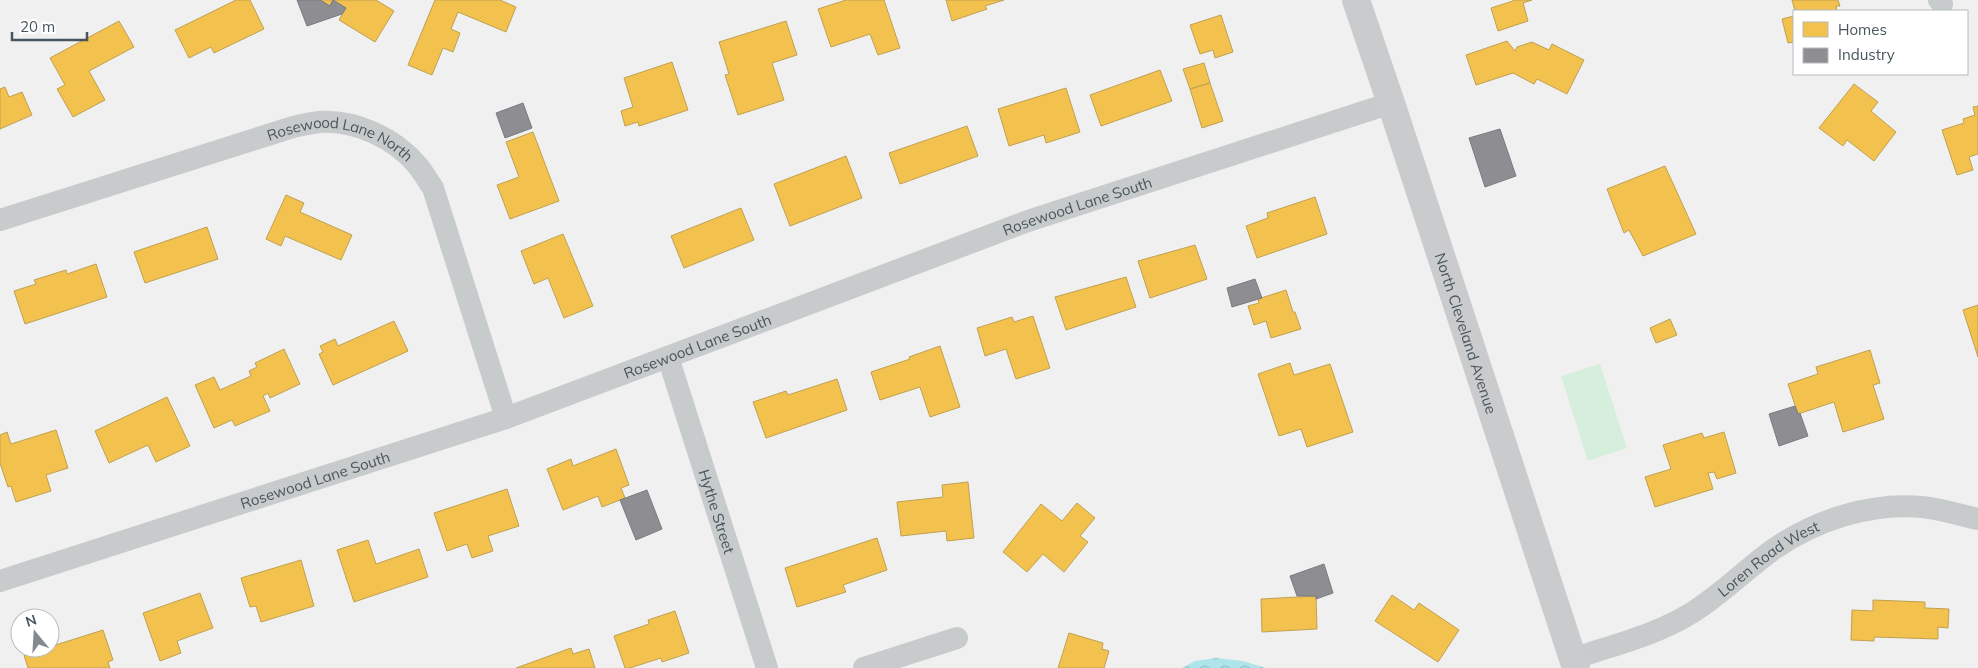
<svg xmlns="http://www.w3.org/2000/svg" width="1978" height="668" viewBox="0 0 1978 668" font-family="Mulish,sans-serif">
	<defs>
		<pattern id="water-waves" width="16" height="10" patternUnits="userSpaceOnUse" patternTransform="scale(1.25)"><rect width="16" height="10" fill="#ade5ea"/><path d="M0 5q4-4 8 0t8 0" fill="none" stroke="#8fbcc1"/></pattern>
	</defs>
	<rect width="100%" height="100%" fill="#f1f0f0"/>
	<path fill="#d6eedc" d="M 1600,364 L 1627,448 L 1588,461 L 1561,376 Z"/>
	<path fill="url(#water-waves)" d="M 1216,658 L 1243,661 L 1266,668 L 1182,668 L 1195,661 Z"/>
	<g fill="#f2c14e" stroke="#bfa152">
		<path d="M 236,0 L 250,0 L 264,29 L 214,53 L 211,47 L 189,58 L 175,30 Z"/>
		<path d="M 320,0 L 376,0 L 394,11 L 375,42 L 339,20 L 346,8 L 333,0 L 330,6 Z"/>
		<path d="M 435,0 L 500,0 L 516,7 L 506,32 L 458,12 L 451,29 L 460,33 L 453,52 L 443,48 L 432,75 L 408,65 Z"/>
		<path d="M 846,0 L 884,0 L 900,48 L 878,55 L 870,34 L 831,47 L 818,9 Z"/>
		<path d="M 946,0 L 1004,0 L 985,6 L 987,9 L 952,21 Z"/>
		<path d="M 1513,0 L 1532,0 L 1523,3 L 1528,21 L 1498,31 L 1491,8 L 1513,1 Z"/>
		<path d="M 1792,0 L 1838,0 L 1840,6 L 1836,6 L 1837,11 L 1795,11 Z"/>
		<path d="M 1221,15 L 1233,52 L 1215,58 L 1213,50 L 1200,54 L 1190,25 Z"/>
		<path d="M 1794,16 L 1794,42 L 1788,43 L 1782,19 Z"/>
		<path d="M 119,21 L 134,47 L 89,71 L 105,100 L 73,117 L 57,89 L 65,85 L 50,58 Z"/>
		<path d="M 786,21 L 797,55 L 772,63 L 784,100 L 738,115 L 725,75 L 729,74 L 719,42 Z"/>
		<path d="M 1507,41 L 1515,51 L 1517,47 L 1532,42 L 1549,50 L 1552,44 L 1584,60 L 1567,94 L 1537,79 L 1534,84 L 1513,73 L 1476,85 L 1466,55 Z"/>
		<path d="M 672,62 L 688,110 L 639,126 L 638,122 L 625,126 L 621,111 L 633,107 L 624,78 Z"/>
		<path d="M 1204,63 L 1210,83 L 1190,89 L 1183,69 Z"/>
		<path d="M 1160,70 L 1172,101 L 1101,126 L 1090,95 Z"/>
		<path d="M 1210,83 L 1223,121 L 1202,128 L 1190,89 Z"/>
		<path d="M 1854,84 L 1878,102 L 1871,111 L 1896,132 L 1874,161 L 1847,140 L 1843,146 L 1819,128 Z"/>
		<path d="M 5,87 L 9,97 L 22,92 L 32,115 L 0,129 L 0,89 Z"/>
		<path d="M 1066,88 L 1080,132 L 1046,143 L 1044,135 L 1009,146 L 998,109 Z"/>
		<path d="M 1978,106 L 1978,154 L 1969,157 L 1973,170 L 1957,175 L 1942,130 L 1964,123 L 1963,119 L 1975,115 L 1973,107 Z"/>
		<path d="M 967,126 L 978,156 L 900,184 L 889,153 Z"/>
		<path d="M 533,132 L 559,201 L 510,219 L 497,185 L 519,177 L 506,142 Z"/>
		<path d="M 846,156 L 862,198 L 790,226 L 774,184 Z"/>
		<path d="M 1665,166 L 1696,234 L 1643,256 L 1629,230 L 1624,233 L 1607,189 Z"/>
		<path d="M 286,195 L 304,203 L 300,212 L 352,235 L 341,260 L 285,236 L 281,246 L 266,239 Z"/>
		<path d="M 1315,197 L 1327,234 L 1257,258 L 1246,226 L 1268,218 L 1267,213 Z"/>
		<path d="M 741,208 L 754,240 L 684,268 L 671,236 Z"/>
		<path d="M 207,227 L 218,259 L 145,283 L 134,252 Z"/>
		<path d="M 563,234 L 593,306 L 564,318 L 548,278 L 534,284 L 521,251 Z"/>
		<path d="M 1195,245 L 1207,279 L 1150,298 L 1138,261 Z"/>
		<path d="M 96,264 L 107,297 L 25,324 L 14,291 L 36,284 L 34,280 L 66,270 L 67,274 Z"/>
		<path d="M 1126,277 L 1136,307 L 1066,330 L 1055,297 Z"/>
		<path d="M 1286,290 L 1293,312 L 1295,312 L 1301,329 L 1271,338 L 1266,321 L 1254,325 L 1248,306 L 1259,303 L 1258,299 Z"/>
		<path d="M 1978,305 L 1978,357 L 1963,310 Z"/>
		<path d="M 1033,316 L 1050,368 L 1016,379 L 1006,349 L 985,356 L 977,328 L 1012,317 L 1014,322 Z"/>
		<path d="M 1670,319 L 1677,335 L 1656,343 L 1650,328 Z"/>
		<path d="M 394,321 L 408,351 L 333,385 L 319,354 L 323,352 L 320,346 L 335,339 L 338,346 Z"/>
		<path d="M 940,346 L 960,407 L 930,417 L 920,387 L 880,400 L 871,372 L 910,359 L 909,357 Z"/>
		<path d="M 284,349 L 300,384 L 270,398 L 268,393 L 263,396 L 270,411 L 235,426 L 232,420 L 214,428 L 195,385 L 214,377 L 220,390 L 251,376 L 249,371 L 257,367 L 255,363 Z"/>
		<path d="M 1870,350 L 1880,383 L 1873,385 L 1884,419 L 1843,432 L 1834,402 L 1798,414 L 1788,384 L 1818,374 L 1816,367 Z"/>
		<path d="M 1290,363 L 1294,375 L 1330,364 L 1353,432 L 1307,447 L 1301,429 L 1279,436 L 1258,374 Z"/>
		<path d="M 837,379 L 847,410 L 766,438 L 753,402 L 786,391 L 788,395 Z"/>
		<path d="M 167,397 L 190,446 L 156,462 L 148,445 L 109,463 L 95,431 Z"/>
		<path d="M 56,430 L 68,468 L 46,475 L 51,491 L 16,502 L 11,486 L 8,487 L 0,463 L 0,435 L 7,432 L 11,444 Z"/>
		<path d="M 1724,432 L 1736,473 L 1717,479 L 1714,472 L 1708,473 L 1713,489 L 1655,507 L 1645,477 L 1671,469 L 1663,445 L 1702,433 L 1704,438 Z"/>
		<path d="M 616,449 L 629,485 L 621,488 L 625,498 L 602,507 L 598,496 L 563,510 L 547,469 L 571,459 L 573,466 Z"/>
		<path d="M 968,482 L 974,538 L 947,541 L 946,531 L 901,536 L 897,502 L 943,497 L 942,485 Z"/>
		<path d="M 507,489 L 519,526 L 488,536 L 493,551 L 472,558 L 467,544 L 447,551 L 434,513 Z"/>
		<path d="M 1077,503 L 1095,518 L 1080,536 L 1088,542 L 1064,572 L 1043,554 L 1027,572 L 1003,552 L 1041,504 L 1062,521 Z"/>
		<path d="M 877,538 L 887,570 L 843,585 L 846,592 L 797,607 L 785,568 Z"/>
		<path d="M 368,540 L 376,564 L 419,549 L 428,577 L 354,602 L 337,550 Z"/>
		<path d="M 301,560 L 314,606 L 261,622 L 256,606 L 250,607 L 241,578 Z"/>
		<path d="M 200,593 L 213,628 L 177,641 L 181,653 L 160,661 L 143,613 Z"/>
		<path d="M 1392,595 L 1414,610 L 1419,603 L 1459,630 L 1438,662 L 1375,621 Z"/>
		<path d="M 1316,596 L 1317,629 L 1262,632 L 1261,599 Z"/>
		<path d="M 1873,600 L 1925,602 L 1925,608 L 1949,609 L 1948,628 L 1938,627 L 1938,639 L 1874,637 L 1874,641 L 1851,640 L 1852,610 L 1873,611 Z"/>
		<path d="M 675,611 L 689,653 L 662,662 L 661,658 L 630,668 L 625,668 L 614,636 L 649,624 L 648,620 Z"/>
		<path d="M 103,630 L 113,660 L 108,662 L 110,668 L 28,668 L 24,655 Z"/>
		<path d="M 1069,633 L 1103,643 L 1102,649 L 1109,651 L 1104,668 L 1058,668 Z"/>
		<path d="M 571,648 L 573,654 L 589,649 L 595,668 L 516,668 Z"/>
	</g>
	<g fill="#8d8d92" stroke="#787c82">
		<path d="M 297,0 L 320,0 L 330,6 L 333,0 L 346,8 L 342,14 L 307,26 Z"/>
		<path d="M 523,103 L 532,128 L 505,138 L 496,113 Z"/>
		<path d="M 1500,129 L 1516,176 L 1485,187 L 1469,138 Z"/>
		<path d="M 1255,279 L 1262,298 L 1232,307 L 1227,288 Z"/>
		<path d="M 1795,406 L 1798,414 L 1800,413 L 1808,436 L 1779,446 L 1769,414 Z"/>
		<path d="M 647,490 L 662,529 L 636,540 L 620,500 Z"/>
		<path d="M 1324,564 L 1333,593 L 1316,599 L 1316,596 L 1297,596 L 1290,576 Z"/>
	</g>
	<g fill="none" stroke-linecap="round" stroke-linejoin="round">
		<g stroke="#c8cbcc" stroke-width="22">
			<path d="M 1939,0 L 1942,4"/>
			<path id="s1" d="M 0,220 L 293,127 C 302,125 311,123 319,122 C 356,120 395,138 418,166 C 423,172 428,181 433,188 L 506,418"/>
			<path id="s2" d="M 668,357 L 767,668"/>
			<path id="s3" d="M 0,581 L 506,418 L 1028,221 L 1391,103"/>
			<path id="s4" d="M 1573,659 C 1613,645 1657,635 1693,612 C 1722,594 1746,569 1774,549 C 1816,520 1871,502 1922,507 C 1941,509 1960,515 1978,519"/>
			<path d="M 864,668 L 957,638"/>
		</g>
		<path stroke="#c9cbcd" stroke-width="28" id="s5" d="M 1356,0 L 1391,103 L 1576,668"/>
	</g>
	<g text-anchor="middle" dominant-baseline="central" stroke-width="5" stroke-linejoin="round" paint-order="stroke">
		<g font-size="15" fill="#48555c" stroke="#fff">
			<text stroke="none"><textPath href="#s1" startOffset="358">Rosewood Lane North</textPath></text>
			<text stroke="none"><textPath href="#s3" startOffset="1141">Rosewood Lane South</textPath></text>
			<text stroke="none"><textPath href="#s5" startOffset="351">North Cleveland Avenue</textPath></text>
			<text stroke="none"><textPath href="#s3" startOffset="736">Rosewood Lane South</textPath></text>
			<text stroke="none"><textPath href="#s3" startOffset="331">Rosewood Lane South</textPath></text>
			<text stroke="none"><textPath href="#s2" startOffset="162">Hythe Street</textPath></text>
			<text stroke="none"><textPath href="#s4" startOffset="222">Loren Road West</textPath></text>
		</g>
	</g>
	<rect x="1793" y="10" width="175" height="65" fill="#ffffff" stroke="#b6bbbe"/>
	<rect x="1803" y="22" width="25" height="15" fill="#f2c14e" stroke="#b6bbbe"/>
	<text x="1838" y="35" font-size="15" fill="#48555c">Homes</text>
	<rect x="1803" y="48" width="25" height="15" fill="#8d8d92" stroke="#b6bbbe"/>
	<text x="1838" y="60" font-size="15" fill="#48555c">Industry</text>
	<g transform="translate(35 633) rotate(342)"><circle r="24" fill="#ffffff" stroke="#b6bbbe"/>
	<path d="M0-4L9 19L0 12L-9 19Z" fill="#838b90"/>
	<text y="-8" font-size="14" font-weight="bold" text-anchor="middle" fill="#48555c">N</text>
	</g>
	<path d="M12 32v8h75v-8" fill="none" stroke="#48555c" stroke-width="2.5"/>
	<text x="20" y="32" font-size="15" fill="#48555c" stroke="#ffffff" stroke-width="4" paint-order="stroke">20 m</text>
</svg>
